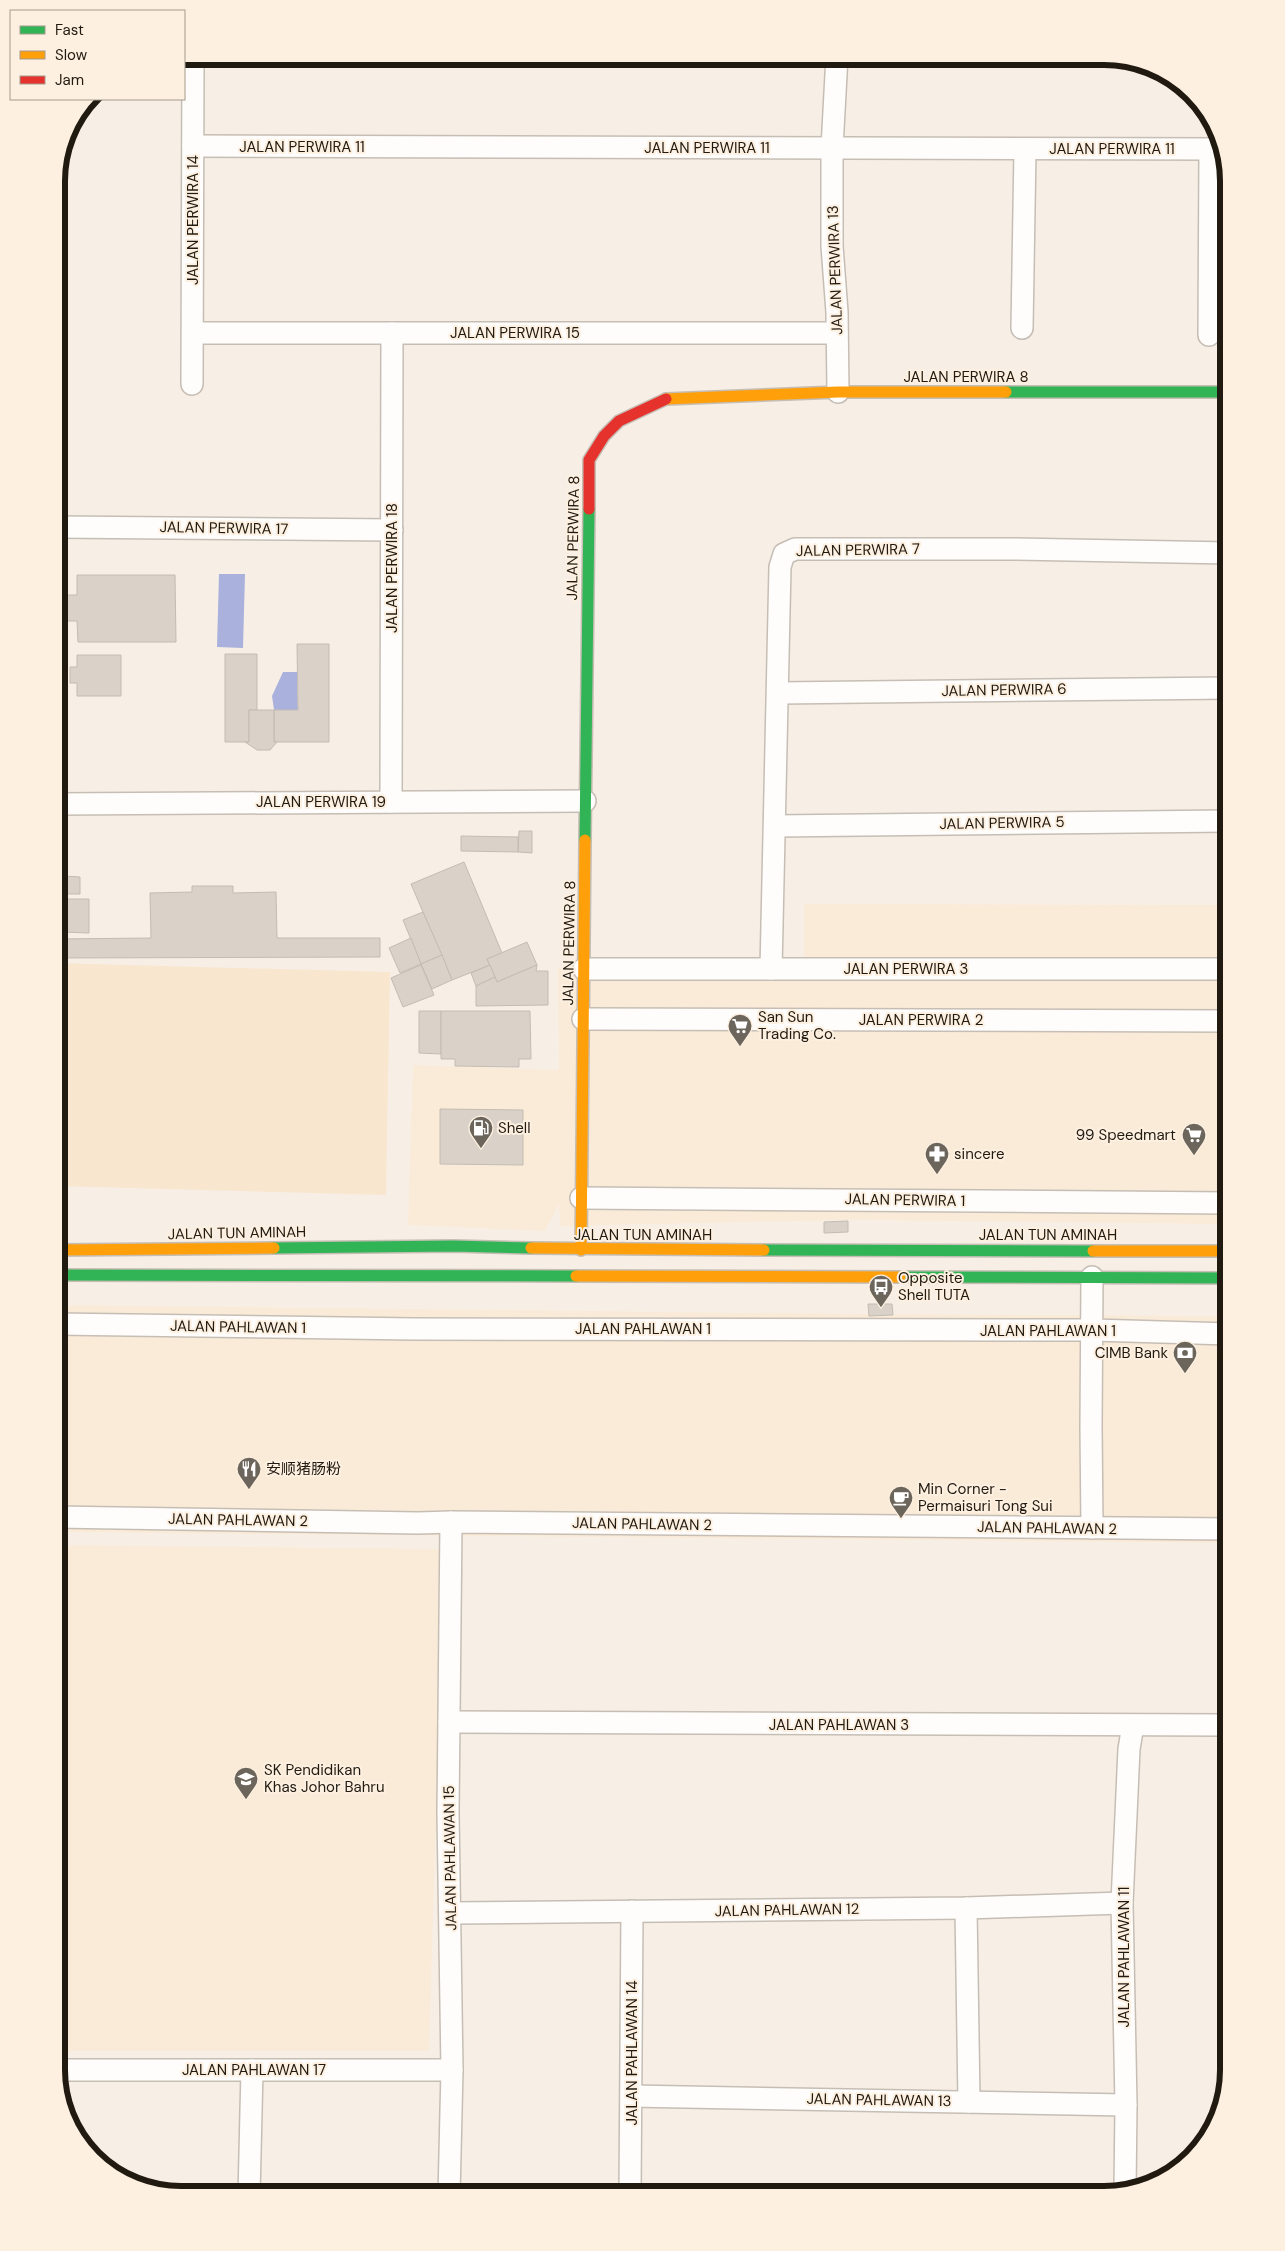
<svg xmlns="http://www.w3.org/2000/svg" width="1285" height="2251" viewBox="0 0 1285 2251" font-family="'DM Sans','Noto Sans SC',sans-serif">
	<rect width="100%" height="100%" fill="#f7efe6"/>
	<g fill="#faebd8">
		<path d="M 804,904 L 1229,905 L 1229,1224 L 848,1220 L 560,1226 L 559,1204 L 545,1231 L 408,1225 L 413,1065 L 559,1070 L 558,968 L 804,968 Z"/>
		<path d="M 56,1305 L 865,1314 L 1229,1316 L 1229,1543 L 56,1532 Z"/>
		<path d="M 56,1545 L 444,1549 L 429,2051 L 56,2051 Z"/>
	</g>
	<path fill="#f9e6cf" d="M 56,963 L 390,972 L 386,1195 L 56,1186 Z"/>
	<g fill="#a9b1dc">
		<path d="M 219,574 L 245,574 L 243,648 L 217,647 Z"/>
		<path d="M 283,672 L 297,672 L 298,710 L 274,710 L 272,696 Z"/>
	</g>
	<g fill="#dad2c9" stroke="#c3bcb3">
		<path d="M 77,575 L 175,575 L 176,642 L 78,642 L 77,621 L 56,621 L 56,595 L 77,595 Z"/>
		<path d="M 297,644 L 329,644 L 329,742 L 274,742 L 274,710 L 298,710 Z"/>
		<path d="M 225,654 L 257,654 L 257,710 L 249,710 L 249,742 L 225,742 Z"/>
		<path d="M 77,655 L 121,655 L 121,696 L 77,696 L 77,683 L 70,683 L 70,667 L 77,667 Z"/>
		<path d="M 249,710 L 274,710 L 274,742 L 277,742 L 270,750 L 257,750 L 245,742 L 249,742 Z"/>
		<path d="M 519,831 L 532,831 L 532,853 L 518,852 Z"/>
		<path d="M 461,836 L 518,837 L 518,852 L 461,851 Z"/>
		<path d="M 464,862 L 502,953 L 487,959 L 490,965 L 452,980 L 411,884 Z"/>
		<path d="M 64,876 L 80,877 L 80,894 L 64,894 Z"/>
		<path d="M 192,886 L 233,886 L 233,893 L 276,892 L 277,938 L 380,938 L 380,957 L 56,958 L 56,939 L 151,938 L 150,893 L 192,892 Z"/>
		<path d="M 62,899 L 89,899 L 89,933 L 62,932 Z"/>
		<path d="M 423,912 L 442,955 L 421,964 L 403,920 Z"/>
		<path d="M 411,938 L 421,964 L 400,973 L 389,948 Z"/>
		<path d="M 527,942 L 537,965 L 497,982 L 487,959 Z"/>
		<path d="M 442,955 L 452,980 L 432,989 L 421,964 Z"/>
		<path d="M 421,965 L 434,995 L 403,1007 L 391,978 Z"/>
		<path d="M 490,965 L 495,977 L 476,986 L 471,973 Z"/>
		<path d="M 537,965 L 536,971 L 548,971 L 548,1005 L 476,1006 L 476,986 L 495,977 L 497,982 Z"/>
		<path d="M 419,1011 L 441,1011 L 441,1054 L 419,1053 Z"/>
		<path d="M 441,1011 L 530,1011 L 531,1059 L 519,1059 L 519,1067 L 455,1066 L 455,1059 L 441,1059 Z"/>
		<path d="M 440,1109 L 523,1110 L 523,1165 L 440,1164 Z"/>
		<path d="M 848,1221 L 848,1232 L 824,1233 L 824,1222 Z"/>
		<path d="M 868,1304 L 892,1304 L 893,1315 L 869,1316 Z"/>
	</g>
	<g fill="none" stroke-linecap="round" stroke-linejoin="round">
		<defs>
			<g id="street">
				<path d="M 837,56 L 832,148 L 832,246 L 837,312 L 838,392"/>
				<path d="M 193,146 L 1222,149"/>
				<path d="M 1022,328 L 1025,149"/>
				<path d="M 193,333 L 837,333"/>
				<path d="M 1209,335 L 1210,149"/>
				<path d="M 192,384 L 193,56"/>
				<path d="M 56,527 L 392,530"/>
				<path d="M 778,693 L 1229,688"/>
				<path d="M 391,802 L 392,333"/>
				<path d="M 56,804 L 585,801"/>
				<path d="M 775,826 L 1229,821"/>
				<path d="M 584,969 L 1229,969"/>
				<path d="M 771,969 L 780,567 L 784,554 L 795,549 L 1013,549 L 1229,553"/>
				<path d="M 583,1019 L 1229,1021"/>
				<path d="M 581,1198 L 1229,1203"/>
				<path d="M 56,1324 L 415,1329 L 1093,1330 L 1229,1334"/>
				<path d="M 56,1517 L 418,1523 L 451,1522 L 1229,1529"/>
				<path d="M 1092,1528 L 1091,1426 L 1092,1277"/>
				<path d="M 449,1722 L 1229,1725"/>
				<path d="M 966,1908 L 969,2102"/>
				<path d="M 451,1913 L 966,1908 L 1122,1903"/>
				<path d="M 56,2070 L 452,2070"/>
				<path d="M 631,2096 L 1126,2105"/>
				<path d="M 1125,2190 L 1126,2105 L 1122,1903 L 1129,1749 L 1133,1725"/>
				<path d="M 249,2195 L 252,2070"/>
				<path d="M 449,2195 L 452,2070 L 448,1813 L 451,1522"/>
				<path d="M 630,2195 L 632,1911"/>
			</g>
			<g id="fast">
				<path d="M 1006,392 L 1229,392"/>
				<path d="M 585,840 L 589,509"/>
				<path d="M 274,1248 L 453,1246 L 531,1248"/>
				<path d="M 764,1250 L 1093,1251"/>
				<path d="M 56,1275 L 576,1276"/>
				<path d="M 900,1277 L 1229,1278"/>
			</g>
			<g id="slow">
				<path d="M 666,399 L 838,392 L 1006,392"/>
				<path d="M 531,1248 L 764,1250"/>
				<path d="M 56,1250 L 274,1248"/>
				<path d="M 581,1250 L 585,840"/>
				<path d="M 1093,1251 L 1229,1251"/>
				<path d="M 576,1276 L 900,1277"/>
			</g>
			<path id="jam" d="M 589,509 L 589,460 L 604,436 L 619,421 L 666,399"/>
		</defs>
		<use href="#street" stroke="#c6beb5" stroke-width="24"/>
		<use href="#fast" stroke="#c6beb5" stroke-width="14"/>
		<use href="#slow" stroke="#c6beb5" stroke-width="14"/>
		<use href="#jam" stroke="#c6beb5" stroke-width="14"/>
		<use href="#street" stroke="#fefdfb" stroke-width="21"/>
		<use href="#fast" stroke="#30b455" stroke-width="11"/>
		<use href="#slow" stroke="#ff9f0a" stroke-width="11"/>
		<use href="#jam" stroke="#e5322d" stroke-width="11"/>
	</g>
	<defs>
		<symbol id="supermarket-pin" viewBox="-11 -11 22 30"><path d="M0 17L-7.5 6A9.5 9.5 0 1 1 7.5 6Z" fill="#6c655b" stroke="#fdf0e0"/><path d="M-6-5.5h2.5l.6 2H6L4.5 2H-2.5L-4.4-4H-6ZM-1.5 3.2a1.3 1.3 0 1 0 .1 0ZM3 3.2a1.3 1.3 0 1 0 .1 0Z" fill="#fff"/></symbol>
		<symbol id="fuel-pin" viewBox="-11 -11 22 30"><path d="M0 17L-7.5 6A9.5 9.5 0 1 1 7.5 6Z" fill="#6c655b" stroke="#fdf0e0"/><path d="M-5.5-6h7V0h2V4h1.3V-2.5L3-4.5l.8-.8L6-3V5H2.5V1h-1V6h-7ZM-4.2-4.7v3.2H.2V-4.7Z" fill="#fff"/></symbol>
		<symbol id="pharmacy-pin" viewBox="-11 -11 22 30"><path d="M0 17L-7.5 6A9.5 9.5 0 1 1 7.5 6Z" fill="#6c655b" stroke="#fdf0e0"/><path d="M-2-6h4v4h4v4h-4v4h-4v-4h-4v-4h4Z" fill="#fff"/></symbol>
		<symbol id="bus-pin" viewBox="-11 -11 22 30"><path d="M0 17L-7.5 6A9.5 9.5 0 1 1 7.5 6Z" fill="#6c655b" stroke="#fdf0e0"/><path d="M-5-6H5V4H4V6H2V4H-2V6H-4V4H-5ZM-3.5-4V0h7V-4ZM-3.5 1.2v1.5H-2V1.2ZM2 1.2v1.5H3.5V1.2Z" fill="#fff"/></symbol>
		<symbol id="bank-pin" viewBox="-11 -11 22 30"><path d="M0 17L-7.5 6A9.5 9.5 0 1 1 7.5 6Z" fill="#6c655b" stroke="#fdf0e0"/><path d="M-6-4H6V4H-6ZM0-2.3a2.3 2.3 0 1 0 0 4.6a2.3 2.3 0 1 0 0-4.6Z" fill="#fff"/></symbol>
		<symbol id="restaurant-pin" viewBox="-11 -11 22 30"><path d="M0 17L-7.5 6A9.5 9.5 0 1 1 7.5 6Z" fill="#6c655b" stroke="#fdf0e0"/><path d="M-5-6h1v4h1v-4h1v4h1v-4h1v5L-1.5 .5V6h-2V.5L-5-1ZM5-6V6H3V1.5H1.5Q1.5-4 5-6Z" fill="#fff"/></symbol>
		<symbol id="cafe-pin" viewBox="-11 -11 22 30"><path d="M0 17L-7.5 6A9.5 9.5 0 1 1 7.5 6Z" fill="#6c655b" stroke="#fdf0e0"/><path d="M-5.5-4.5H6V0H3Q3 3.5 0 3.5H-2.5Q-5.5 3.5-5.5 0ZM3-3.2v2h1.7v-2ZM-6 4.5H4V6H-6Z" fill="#fff"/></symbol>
		<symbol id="school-pin" viewBox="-11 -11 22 30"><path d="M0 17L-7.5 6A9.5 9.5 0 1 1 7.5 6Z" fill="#6c655b" stroke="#fdf0e0"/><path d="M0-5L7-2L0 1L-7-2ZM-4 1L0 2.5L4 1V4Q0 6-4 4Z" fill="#fff"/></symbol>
	</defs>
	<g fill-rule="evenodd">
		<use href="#supermarket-pin" x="726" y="1012" width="28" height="38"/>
		<use href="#fuel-pin" x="467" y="1114" width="28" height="38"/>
		<use href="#supermarket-pin" x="1180" y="1121" width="28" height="38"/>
		<use href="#pharmacy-pin" x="923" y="1140" width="28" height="38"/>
		<use href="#bus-pin" x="867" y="1273" width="28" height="38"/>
		<use href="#bank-pin" x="1171" y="1339" width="28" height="38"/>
		<use href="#restaurant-pin" x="235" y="1455" width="28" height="38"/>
		<use href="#cafe-pin" x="887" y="1484" width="28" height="38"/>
		<use href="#school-pin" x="232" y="1765" width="28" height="38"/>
	</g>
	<g text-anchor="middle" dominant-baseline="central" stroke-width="4" stroke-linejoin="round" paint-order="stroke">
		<g font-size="15" fill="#211a10" stroke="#fdf0e0">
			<text x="302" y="147">JALAN PERWIRA 11</text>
			<text x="707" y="148">JALAN PERWIRA 11</text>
			<text x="1112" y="149">JALAN PERWIRA 11</text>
			<text transform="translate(193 220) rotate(-90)">JALAN PERWIRA 14</text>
			<text transform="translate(835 270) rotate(-92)">JALAN PERWIRA 13</text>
			<text x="515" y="333">JALAN PERWIRA 15</text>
			<text x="966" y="377">JALAN PERWIRA 8</text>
			<text transform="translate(224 528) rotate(1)">JALAN PERWIRA 17</text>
			<text transform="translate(573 538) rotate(-89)">JALAN PERWIRA 8</text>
			<text transform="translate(858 550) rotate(-1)">JALAN PERWIRA 7</text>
			<text transform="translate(392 568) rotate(-90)">JALAN PERWIRA 18</text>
			<text transform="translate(1004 690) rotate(-1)">JALAN PERWIRA 6</text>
			<text x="321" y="802">JALAN PERWIRA 19</text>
			<text transform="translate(1002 823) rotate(-1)">JALAN PERWIRA 5</text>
			<text transform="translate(569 943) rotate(-89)">JALAN PERWIRA 8</text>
			<text x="906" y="969">JALAN PERWIRA 3</text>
			<text x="921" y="1020">JALAN PERWIRA 2</text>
			<text transform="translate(905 1200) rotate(1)">JALAN PERWIRA 1</text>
			<text transform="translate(237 1233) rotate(-1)">JALAN TUN AMINAH</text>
			<text x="643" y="1235">JALAN TUN AMINAH</text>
			<text x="1048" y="1235">JALAN TUN AMINAH</text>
			<text transform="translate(238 1327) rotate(1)">JALAN PAHLAWAN 1</text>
			<text x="643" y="1329">JALAN PAHLAWAN 1</text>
			<text x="1048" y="1331">JALAN PAHLAWAN 1</text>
			<text transform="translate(238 1520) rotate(1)">JALAN PAHLAWAN 2</text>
			<text transform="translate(642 1524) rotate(1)">JALAN PAHLAWAN 2</text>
			<text transform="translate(1047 1528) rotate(1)">JALAN PAHLAWAN 2</text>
			<text x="839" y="1725">JALAN PAHLAWAN 3</text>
			<text transform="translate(450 1858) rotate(-91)">JALAN PAHLAWAN 15</text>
			<text transform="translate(787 1910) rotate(-1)">JALAN PAHLAWAN 12</text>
			<text transform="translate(1124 1957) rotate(-90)">JALAN PAHLAWAN 11</text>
			<text transform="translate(632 2053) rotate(-90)">JALAN PAHLAWAN 14</text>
			<text x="254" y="2070">JALAN PAHLAWAN 17</text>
			<text transform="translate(879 2100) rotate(1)">JALAN PAHLAWAN 13</text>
		</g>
		<g font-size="15" fill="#211a10" stroke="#fdf0e0" text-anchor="start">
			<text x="758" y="1017">San Sun<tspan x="758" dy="17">Trading Co.</tspan></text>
			<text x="498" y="1128">Shell</text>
			<text x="1176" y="1135" text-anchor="end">99 Speedmart</text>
			<text x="954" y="1154">sincere</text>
			<text x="898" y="1278">Opposite<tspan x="898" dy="17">Shell TUTA</tspan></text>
			<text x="1168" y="1353" text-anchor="end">CIMB Bank</text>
			<text x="266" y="1469">安顺猪肠粉</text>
			<text x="918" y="1489">Min Corner -<tspan x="918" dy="17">Permaisuri Tong Sui</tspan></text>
			<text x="264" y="1770">SK Pendidikan<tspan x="264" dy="17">Khas Johor Bahru</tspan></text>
		</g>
	</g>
	<path d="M0 0H1285V2251H0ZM181 65H1104A116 116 0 0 1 1220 181V2070A116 116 0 0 1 1104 2186H181A116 116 0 0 1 65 2070V181A116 116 0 0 1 181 65Z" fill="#fdf0e0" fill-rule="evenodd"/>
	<path fill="none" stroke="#211a10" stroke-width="6" d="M181 65H1104A116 116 0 0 1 1220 181V2070A116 116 0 0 1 1104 2186H181A116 116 0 0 1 65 2070V181A116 116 0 0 1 181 65Z"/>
	<rect x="10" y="10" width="175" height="90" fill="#fdf0e0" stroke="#a59a8d"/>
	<rect x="20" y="26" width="25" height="8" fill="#30b455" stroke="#a59a8d"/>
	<text x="55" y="35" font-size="15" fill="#211a10">Fast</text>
	<rect x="20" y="51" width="25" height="8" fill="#ff9f0a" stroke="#a59a8d"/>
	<text x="55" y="60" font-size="15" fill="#211a10">Slow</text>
	<rect x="20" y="76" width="25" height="8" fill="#e5322d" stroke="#a59a8d"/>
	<text x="55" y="85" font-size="15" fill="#211a10">Jam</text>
</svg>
